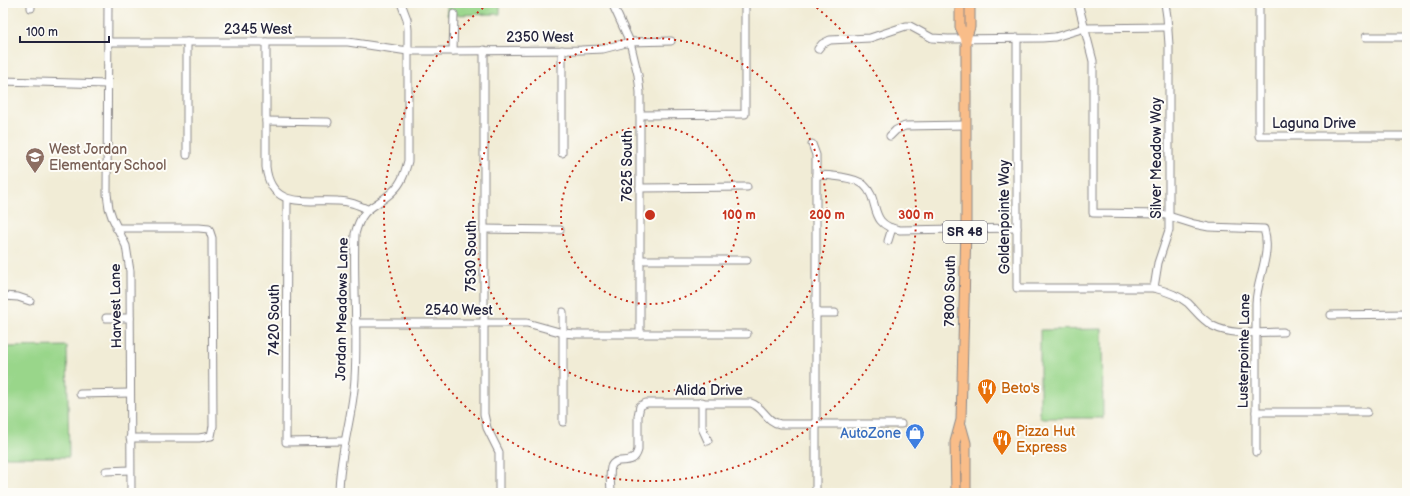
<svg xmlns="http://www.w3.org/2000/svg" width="1410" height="496" viewBox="0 0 1410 496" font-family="'Balsamiq Sans',sans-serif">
	<rect width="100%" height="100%" fill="#fdfcf7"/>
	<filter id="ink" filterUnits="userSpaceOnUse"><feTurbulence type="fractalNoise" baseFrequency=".025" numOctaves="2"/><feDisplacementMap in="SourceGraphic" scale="8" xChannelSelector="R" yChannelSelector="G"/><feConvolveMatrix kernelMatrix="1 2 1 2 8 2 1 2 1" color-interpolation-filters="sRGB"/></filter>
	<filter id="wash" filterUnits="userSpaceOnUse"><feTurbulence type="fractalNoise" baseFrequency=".012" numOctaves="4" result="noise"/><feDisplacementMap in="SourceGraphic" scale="16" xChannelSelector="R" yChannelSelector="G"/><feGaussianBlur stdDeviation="0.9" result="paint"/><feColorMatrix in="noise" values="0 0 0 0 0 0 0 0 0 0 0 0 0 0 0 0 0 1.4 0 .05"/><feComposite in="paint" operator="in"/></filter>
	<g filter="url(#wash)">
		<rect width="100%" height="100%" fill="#f1ecd6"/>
		<g fill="#99d68a" stroke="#5e7c62">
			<path d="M 447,3 L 500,3 L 500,14 L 447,15 Z"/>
			<path d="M 1102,329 L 1103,418 L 1040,418 L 1040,330 Z"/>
			<path d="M 67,346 L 69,457 L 3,457 L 3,347 Z"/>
		</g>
	</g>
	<g filter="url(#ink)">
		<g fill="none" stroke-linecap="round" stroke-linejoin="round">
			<defs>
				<g id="minor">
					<path d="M 31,3 L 31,8"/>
					<path d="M 108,3 L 107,194 L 109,208 L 112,217 L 126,246 L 130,271 L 131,493"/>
					<path d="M 612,3 L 630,42 L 638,75 L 640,92 L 640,334"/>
					<path d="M 1078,3 L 1093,61 L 1093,213 L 1162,214 L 1194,224 L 1209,227 L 1264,229 C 1272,254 1257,278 1256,303 L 1256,452"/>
					<path d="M 1259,3 L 1259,136 L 1407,136"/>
					<path d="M 1366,37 L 1407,37"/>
					<path d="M 1017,38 L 1017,288 L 1154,288 C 1166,291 1178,295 1188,303 C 1196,311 1202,320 1213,326 C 1232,336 1261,332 1283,332"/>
					<path d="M 108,42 L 348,42 L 408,51 L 453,51 L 581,50 L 603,49 L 630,42 L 671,41"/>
					<path d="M 187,42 L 187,155"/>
					<path d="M 266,42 L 266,167 C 271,210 306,199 338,201 C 349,201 358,205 367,209"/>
					<path d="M 818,49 L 822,44 L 830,40 L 870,38 L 906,26 L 910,26 L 932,38 L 948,39 L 1042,38 L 1055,37 L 1085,28 L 1168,27"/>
					<path d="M 484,50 L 484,414 L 487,428 L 499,452 L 499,493"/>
					<path d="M 562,50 L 562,153"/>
					<path d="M 453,51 L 454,14"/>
					<path d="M 3,81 L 107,84"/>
					<path d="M 640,115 L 745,114 L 745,3"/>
					<path d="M 266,121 L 328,122"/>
					<path d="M 890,136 L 896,130 L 905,126 L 966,125"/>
					<path d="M 812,144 L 816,155 L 816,493"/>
					<path d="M 816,175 C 828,175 855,177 864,185 C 881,200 867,225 900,230 L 1017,228"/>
					<path d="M 640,188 L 747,187"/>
					<path d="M 287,199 L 286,442 L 345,441"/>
					<path d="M 116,228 L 199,228 L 209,229 L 212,238 L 213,426 L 211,436 L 199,438 L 130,438"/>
					<path d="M 484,229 L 560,230"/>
					<path d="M 888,241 L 892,228"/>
					<path d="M 640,260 L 747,260"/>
					<path d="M 1154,288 L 1158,263 L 1169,230 L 1169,45 L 1167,17 L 1165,3"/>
					<path d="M 3,296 L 18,297 L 30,301"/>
					<path d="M 563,312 L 563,422"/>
					<path d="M 816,313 L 835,313"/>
					<path d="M 1331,315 L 1407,314"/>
					<path d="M 106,318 L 130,318"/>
					<path d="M 355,323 L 527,323 L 563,333 L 575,334 L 747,334"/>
					<path d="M 80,394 L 130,393"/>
					<path d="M 702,402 L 702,428 L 708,441"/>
					<path d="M 1256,412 L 1367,412"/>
					<path d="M 106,471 L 130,470"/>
					<path d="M 339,493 C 339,454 353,417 355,378 C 358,330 353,282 355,234 C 363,204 375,209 393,191 C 402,183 405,172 408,161 L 408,30 L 407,19 L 401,3"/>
					<path d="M 611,493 C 611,485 609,475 611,467 C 616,454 633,469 638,450 L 638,416 L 640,406 L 646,403 L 751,403 C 764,407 765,421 780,424 L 901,424"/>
				</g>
				<g id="major">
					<path d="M 960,3 L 960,27 L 966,39"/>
					<path d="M 961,425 L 966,443 L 966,493"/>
					<path d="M 956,493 L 955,442 L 961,420 L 966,228 L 966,39 L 970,27 L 970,3"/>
				</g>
			</defs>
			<use href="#minor" stroke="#8a8788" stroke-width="9"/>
			<use href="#major" stroke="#8a8788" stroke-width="11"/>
			<use href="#minor" stroke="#fff" stroke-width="7"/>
			<use href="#major" stroke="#f9bd89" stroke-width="9"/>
		</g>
	</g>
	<g fill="none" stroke="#c8321e" stroke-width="2" stroke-dasharray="2 4">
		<circle cx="650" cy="215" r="89"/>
		<circle cx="650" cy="215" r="177"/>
		<path d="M812 4A266 266 0 1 1 488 4"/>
	</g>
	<defs>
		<symbol id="school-pin" viewBox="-11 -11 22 30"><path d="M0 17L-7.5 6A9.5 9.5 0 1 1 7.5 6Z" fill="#8d6e63" stroke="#fdfcf7"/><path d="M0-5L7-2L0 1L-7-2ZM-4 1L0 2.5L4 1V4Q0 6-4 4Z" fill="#fff"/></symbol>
		<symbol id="restaurant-pin" viewBox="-11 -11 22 30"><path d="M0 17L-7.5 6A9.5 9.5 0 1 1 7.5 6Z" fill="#e8710a" stroke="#fdfcf7"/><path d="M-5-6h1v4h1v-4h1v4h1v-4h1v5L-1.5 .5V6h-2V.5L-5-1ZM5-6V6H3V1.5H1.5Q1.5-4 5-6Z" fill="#fff"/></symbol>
		<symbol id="shop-pin" viewBox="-11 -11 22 30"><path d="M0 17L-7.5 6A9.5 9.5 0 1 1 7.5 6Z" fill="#3f7fe0" stroke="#fdfcf7"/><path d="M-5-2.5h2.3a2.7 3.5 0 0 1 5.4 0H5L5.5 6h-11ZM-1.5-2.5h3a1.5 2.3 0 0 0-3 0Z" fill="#fff"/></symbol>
	</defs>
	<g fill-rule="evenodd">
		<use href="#school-pin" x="24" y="146" width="22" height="30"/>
		<use href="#restaurant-pin" x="976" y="377" width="22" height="30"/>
		<use href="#shop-pin" x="904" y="422" width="22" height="30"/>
		<use href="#restaurant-pin" x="991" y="428" width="22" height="30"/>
	</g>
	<g text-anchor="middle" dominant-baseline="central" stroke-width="4" stroke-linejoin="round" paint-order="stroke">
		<rect fill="#fdfcf7" stroke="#646373" stroke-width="1" x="943" y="221" width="44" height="22" rx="3"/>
		<g font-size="13" font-weight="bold" fill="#22223b">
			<text x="965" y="232">SR 48</text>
		</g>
		<g font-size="14" fill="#22223b" stroke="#fdfcf7">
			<text x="258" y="29">2345 West</text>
			<text x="540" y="37">2350 West</text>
			<text x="1314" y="123">Laguna Drive</text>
			<text transform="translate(1156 158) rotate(-90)">Silver Meadow Way</text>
			<text transform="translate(627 166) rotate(-90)">7625 South</text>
			<text transform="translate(1004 217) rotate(-90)">Goldenpointe Way</text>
			<text transform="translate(471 256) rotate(-90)">7530 South</text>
			<text transform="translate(950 291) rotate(-89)">7800 South</text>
			<text transform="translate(116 306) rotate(-91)">Harvest Lane</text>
			<text transform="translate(342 309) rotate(-89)">Jordan Meadows Lane</text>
			<text x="459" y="310">2540 West</text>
			<text transform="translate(274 320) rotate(-90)">7420 South</text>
			<text transform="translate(1244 351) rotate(-89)">Lusterpointe Lane</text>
			<text x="709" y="390">Alida Drive</text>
		</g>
		<g font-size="14" fill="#785e54" stroke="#fdfcf7" text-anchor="start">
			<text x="49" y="149">West Jordan<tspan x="49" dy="16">Elementary School</tspan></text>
		</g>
		<g font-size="14" fill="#c56008" stroke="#fdfcf7" text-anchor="start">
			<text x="1001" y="388">Beto's</text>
			<text x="1016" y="431">Pizza Hut<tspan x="1016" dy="16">Express</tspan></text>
		</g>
		<g font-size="14" fill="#366cbe" stroke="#fdfcf7" text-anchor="end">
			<text x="901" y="433">AutoZone</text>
		</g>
	</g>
	<circle cx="650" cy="215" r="6" fill="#c8321e" stroke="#fdfcf7" stroke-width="2"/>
	<g font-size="12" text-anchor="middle" font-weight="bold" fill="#c8321e" stroke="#fdfcf7" stroke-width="4" stroke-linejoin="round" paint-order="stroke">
		<text x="739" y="219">100 m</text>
		<text x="827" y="219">200 m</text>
		<text x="916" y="219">300 m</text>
	</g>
	<rect width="1410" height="496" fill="none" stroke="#fdfcf7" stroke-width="16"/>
	<path d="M20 36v6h89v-6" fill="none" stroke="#22223b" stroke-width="2"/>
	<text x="26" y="36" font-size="12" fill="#22223b" stroke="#fdfcf7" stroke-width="3" paint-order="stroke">100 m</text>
</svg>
